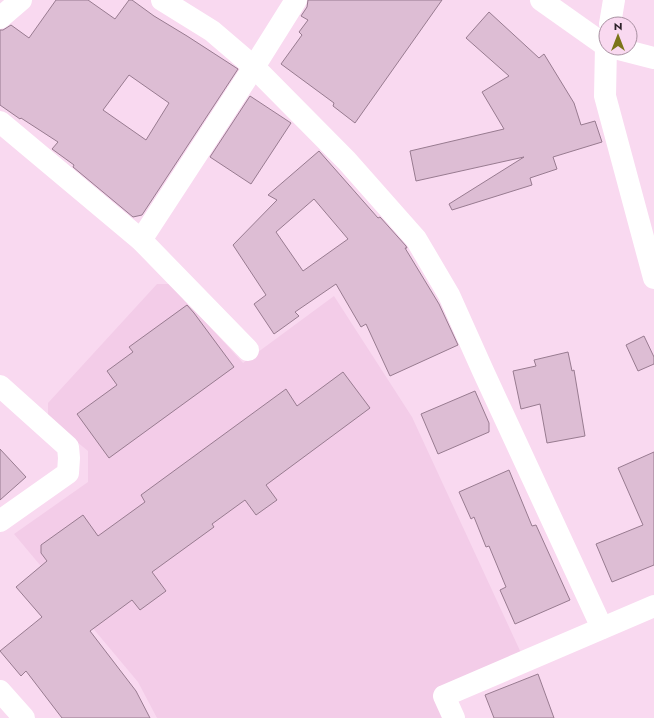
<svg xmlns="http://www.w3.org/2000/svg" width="654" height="718" viewBox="0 0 654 718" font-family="Jost,sans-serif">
	<rect width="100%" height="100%" fill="#f9d9f0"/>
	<path fill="#f3cce8" d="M 157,284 L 171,284 L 243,363 L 334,296 L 412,417 L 522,655 L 434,692 L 445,718 L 157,718 L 138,682 L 14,534 L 88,482 L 88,451 L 48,418 L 48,403 Z"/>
	<g fill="#ddbdd4" stroke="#987b90" fill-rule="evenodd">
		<path d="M 56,0 L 88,0 L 115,19 L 129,0 L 132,0 L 154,16 L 187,36 L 238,69 L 142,215 L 133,217 L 73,167 L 74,165 L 52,149 L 58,142 L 21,118 L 20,119 L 0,105 L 0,30 L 3,30 L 11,25 L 29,38 ZM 129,75 L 169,103 L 146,140 L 103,110 Z"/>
		<path d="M 308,0 L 442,0 L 355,123 L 333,106 L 334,103 L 281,64 L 302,35 L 299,32 L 308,20 L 301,16 L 307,7 Z"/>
		<path d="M 489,12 L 539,58 L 544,54 L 574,103 L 581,125 L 595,121 L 602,142 L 553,157 L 557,169 L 530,178 L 532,185 L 452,210 L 449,204 L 524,157 L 416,181 L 410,151 L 504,129 L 482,92 L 509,76 L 466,38 Z"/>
		<path d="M 250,96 L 291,123 L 251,184 L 210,157 Z"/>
		<path d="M 319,151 L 378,218 L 380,217 L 406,246 L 407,248 L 405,248 L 439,304 L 458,345 L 390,376 L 366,324 L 361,327 L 336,284 L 295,312 L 299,316 L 274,334 L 254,304 L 266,295 L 233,245 L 277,200 L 268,195 ZM 314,199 L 348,239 L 303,271 L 276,232 Z"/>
		<path d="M 187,305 L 194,313 L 234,367 L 109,458 L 77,414 L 117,385 L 107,371 L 133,352 L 129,347 Z"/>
		<path d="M 644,336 L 654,357 L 654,364 L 638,371 L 626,345 Z"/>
		<path d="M 568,352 L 572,371 L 574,370 L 585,436 L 547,443 L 540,404 L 521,409 L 513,371 L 536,366 L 534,360 Z"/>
		<path d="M 343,372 L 370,408 L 266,485 L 277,500 L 256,515 L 245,500 L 212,524 L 214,527 L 152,572 L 166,591 L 140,610 L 132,600 L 90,631 L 136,691 L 150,718 L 62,718 L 26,671 L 21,676 L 0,651 L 42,617 L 16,587 L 47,561 L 41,553 L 41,545 L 83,515 L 98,536 L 145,502 L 141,495 L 286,389 L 297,406 Z"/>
		<path d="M 475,391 L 489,423 L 489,432 L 438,454 L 421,414 Z"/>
		<path d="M 0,449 L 26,477 L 0,500 Z"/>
		<path d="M 654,452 L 654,565 L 612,582 L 596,544 L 643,525 L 618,468 Z"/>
		<path d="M 509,470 L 532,526 L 536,525 L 570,600 L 515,624 L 500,590 L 506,587 L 489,546 L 486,547 L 474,517 L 471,519 L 459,492 Z"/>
		<path d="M 538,674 L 554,718 L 494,718 L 485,695 Z"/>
	</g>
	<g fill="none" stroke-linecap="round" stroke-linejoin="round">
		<g stroke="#fff" stroke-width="22">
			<path d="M 162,0 L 212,31 L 254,67 L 347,161 L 416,239 L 449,295 L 483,371 L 602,628"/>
			<path d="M 0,18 L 21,0"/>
			<path d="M 610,24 L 614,0"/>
			<path d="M 606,46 L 605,96 L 654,278"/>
			<path d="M 0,122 L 141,240 L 248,350"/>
			<path d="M 141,240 L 254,67 L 296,0"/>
			<path d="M 0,386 L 68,447 L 69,458 L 68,473 L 0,521"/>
			<path d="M 0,691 L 24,718"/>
			<path d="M 454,718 L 444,696 L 654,606"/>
		</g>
		<g stroke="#fff" stroke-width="22">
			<path d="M 541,0 L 606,46"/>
			<path d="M 615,48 L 654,58"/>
		</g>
	</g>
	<g transform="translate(618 36)"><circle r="19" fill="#f9d9f0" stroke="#a890a1"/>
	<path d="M0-3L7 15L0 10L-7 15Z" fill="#7c7519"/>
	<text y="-6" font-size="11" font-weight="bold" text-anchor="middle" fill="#2e222a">N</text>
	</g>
</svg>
